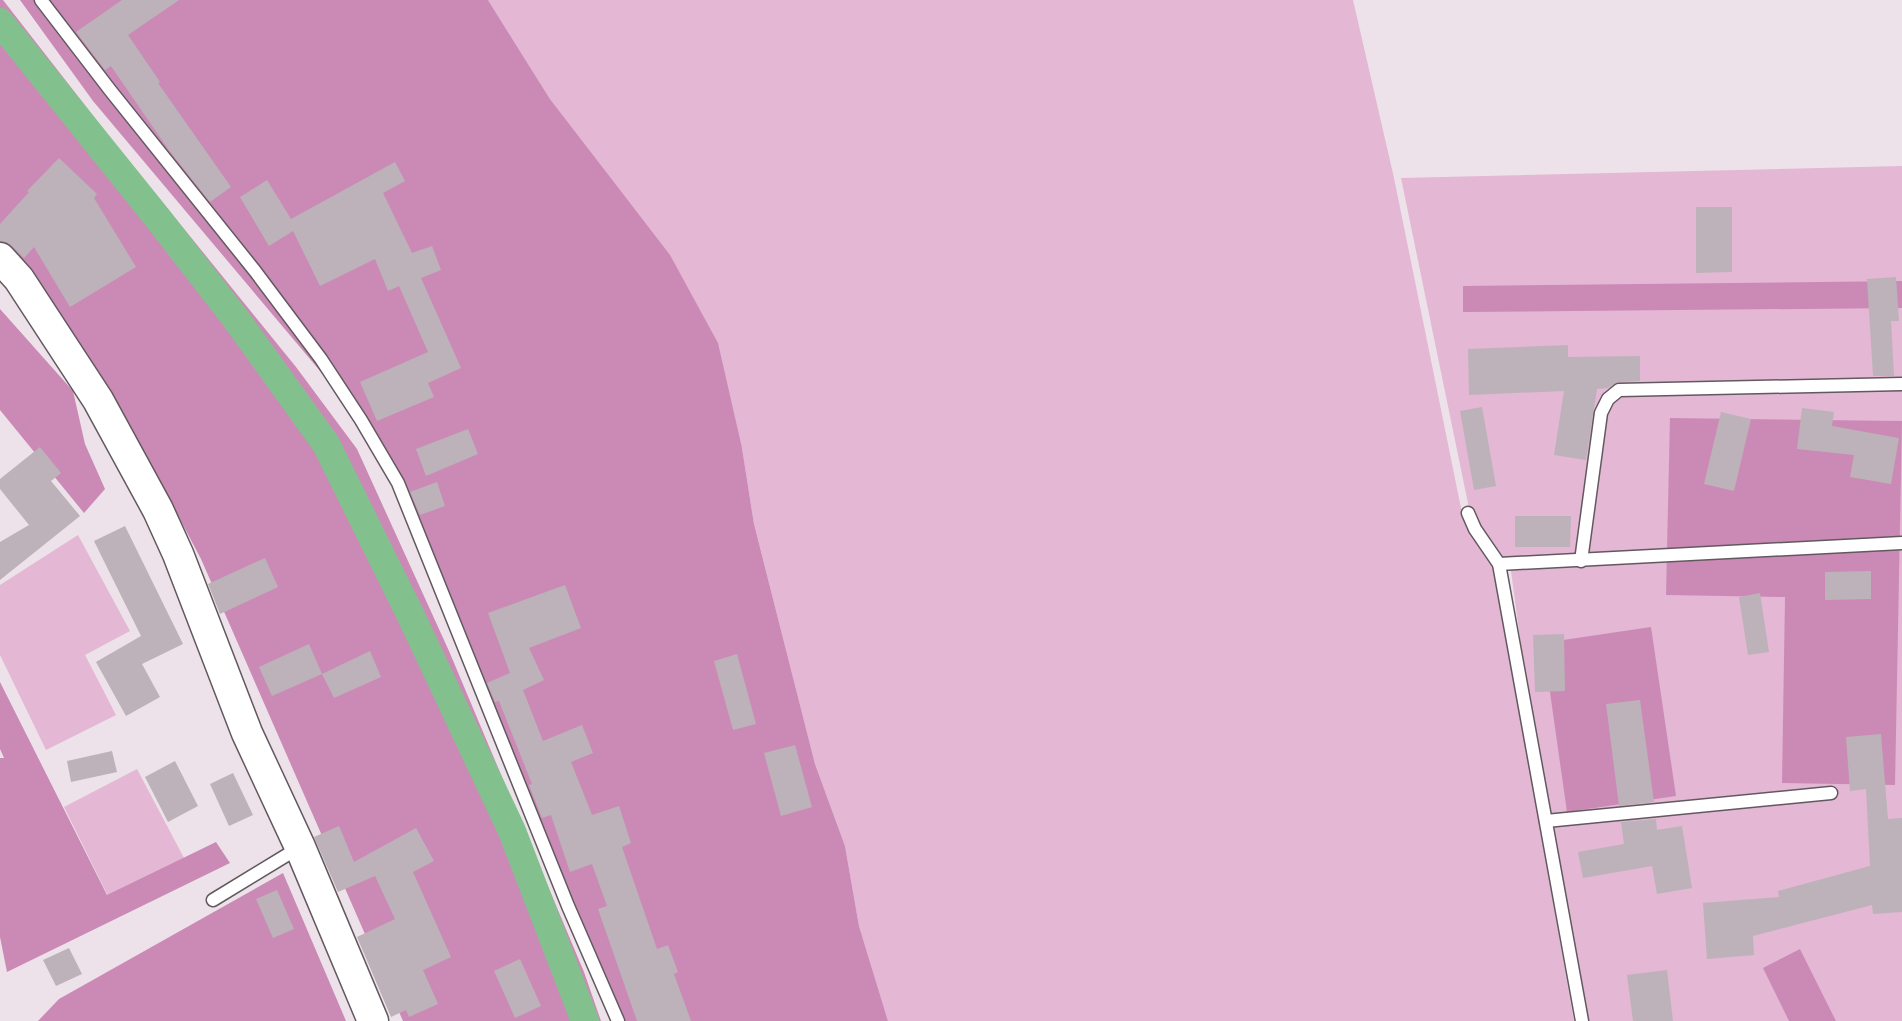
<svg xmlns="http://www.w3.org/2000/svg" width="1902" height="1021" viewBox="0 0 1902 1021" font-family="Raleway,sans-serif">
	<rect width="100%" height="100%" fill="#ede2e9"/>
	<g fill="#e4b7d4">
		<path d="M 488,0 L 1353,0 L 1394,178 L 1462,513 L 1504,572 L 1533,789 L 1574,1021 L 888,1021 L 859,926 L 845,846 L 815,764 L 754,524 L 742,448 L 605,171 L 550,99 Z"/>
		<path d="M 1902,166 L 1902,1021 L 1582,1021 L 1540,789 L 1511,571 L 1470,513 L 1401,178 Z"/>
		<path d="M 78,535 L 130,631 L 85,655 L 116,715 L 46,750 L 0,655 L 0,585 Z"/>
		<path d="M 137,769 L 184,858 L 108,896 L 64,807 Z"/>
	</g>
	<g fill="#cb8ab6">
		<path d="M 0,0 L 3,0 L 112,140 L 296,367 L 357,449 L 449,651 L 584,972 L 601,1021 L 403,1021 L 201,559 L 138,440 L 72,336 L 0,256 Z"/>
		<path d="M 20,0 L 488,0 L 550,99 L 670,255 L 718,343 L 742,448 L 754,524 L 815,764 L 845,846 L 859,926 L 888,1021 L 623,1021 L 368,428 L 93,101 Z"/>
		<path d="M 1902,281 L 1902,308 L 1463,312 L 1463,286 Z"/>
		<path d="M 0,309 L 73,391 L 85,444 L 105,489 L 84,513 L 0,410 Z"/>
		<path d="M 1670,418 L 1902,421 L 1895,785 L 1782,783 L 1785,597 L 1666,595 Z"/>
		<path d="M 1651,627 L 1676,796 L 1567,812 L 1543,643 Z"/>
		<path d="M 0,682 L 107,895 L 216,842 L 230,863 L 7,972 L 0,937 L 0,758 L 4,758 L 0,749 Z"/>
		<path d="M 283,873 L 346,1021 L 38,1021 L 59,999 Z"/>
		<path d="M 1800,949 L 1836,1021 L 1789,1021 L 1763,968 Z"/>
	</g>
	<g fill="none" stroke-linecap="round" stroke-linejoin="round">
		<path stroke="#82c18d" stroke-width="28" d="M 0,22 L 160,221 L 236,319 L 326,444 L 411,616 L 512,831 L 585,1021"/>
	</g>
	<g fill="#bdb2b9">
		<path d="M 122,0 L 179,0 L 128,35 L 160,82 L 158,83 L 231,187 L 210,202 L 168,149 L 111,66 L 105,70 L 76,32 Z"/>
		<path d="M 59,158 L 97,194 L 94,198 L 136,267 L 70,307 L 34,247 L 24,258 L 12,246 L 6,242 L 0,241 L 0,224 L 29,192 L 27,191 Z"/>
		<path d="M 395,162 L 405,181 L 383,193 L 412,253 L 432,246 L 441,270 L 421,278 L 461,368 L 428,383 L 434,397 L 377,421 L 360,382 L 428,352 L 399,286 L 388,291 L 375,259 L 320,286 L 293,231 L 269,246 L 240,197 L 267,180 L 291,219 Z"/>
		<path d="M 1696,207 L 1732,207 L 1732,272 L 1696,273 Z"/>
		<path d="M 1896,277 L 1899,321 L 1891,321 L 1894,376 L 1873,376 L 1867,279 Z"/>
		<path d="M 1568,345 L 1568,357 L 1640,356 L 1640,381 L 1619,382 L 1608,388 L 1597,389 L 1586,460 L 1554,455 L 1564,391 L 1469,395 L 1468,349 Z"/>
		<path d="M 1482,407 L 1496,486 L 1474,490 L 1460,411 Z"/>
		<path d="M 1802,408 L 1834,412 L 1832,426 L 1899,438 L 1891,484 L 1850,477 L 1854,455 L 1797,449 Z"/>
		<path d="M 1721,412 L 1751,419 L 1734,491 L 1704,484 Z"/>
		<path d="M 468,429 L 478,454 L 426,476 L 416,449 Z"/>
		<path d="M 40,447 L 61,473 L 51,481 L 80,516 L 0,580 L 0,542 L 29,525 L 0,489 L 0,479 Z"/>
		<path d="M 437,482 L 445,506 L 420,515 L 410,492 Z"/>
		<path d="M 1515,516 L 1571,516 L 1570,547 L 1515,547 Z"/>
		<path d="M 125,526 L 183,644 L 142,664 L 160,697 L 126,716 L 96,662 L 141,636 L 94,541 Z"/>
		<path d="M 265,558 L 278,587 L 220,614 L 208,584 Z"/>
		<path d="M 1871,571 L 1871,599 L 1825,600 L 1825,572 Z"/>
		<path d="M 565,585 L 581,628 L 529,648 L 544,680 L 523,690 L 543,741 L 582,725 L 593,753 L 571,762 L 592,815 L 619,806 L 631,843 L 622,847 L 657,949 L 668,945 L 678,972 L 674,974 L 691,1021 L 637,1021 L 598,909 L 607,906 L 592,864 L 570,872 L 551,815 L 542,818 L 529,785 L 532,784 L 499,701 L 495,702 L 487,683 L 510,673 L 488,613 Z"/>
		<path d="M 1760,593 L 1769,652 L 1748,655 L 1739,597 Z"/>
		<path d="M 1564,634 L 1565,691 L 1535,692 L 1533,635 Z"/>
		<path d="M 309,644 L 322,674 L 272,696 L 259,667 Z"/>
		<path d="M 370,651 L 381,677 L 334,698 L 322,674 Z"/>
		<path d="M 737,654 L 756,724 L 733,730 L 714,661 Z"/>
		<path d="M 1640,700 L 1654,802 L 1619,806 L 1606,704 Z"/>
		<path d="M 1881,734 L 1888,819 L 1902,818 L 1902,912 L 1873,914 L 1872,905 L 1753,936 L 1754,955 L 1707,959 L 1703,903 L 1779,897 L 1778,891 L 1870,866 L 1866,789 L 1850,791 L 1846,737 Z"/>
		<path d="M 795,745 L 812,807 L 781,816 L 764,753 Z"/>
		<path d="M 112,751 L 117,772 L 71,782 L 67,761 Z"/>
		<path d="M 175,761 L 198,806 L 168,822 L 145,777 Z"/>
		<path d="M 233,773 L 253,815 L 229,826 L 210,784 Z"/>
		<path d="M 1656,819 L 1657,830 L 1682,826 L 1692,888 L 1657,894 L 1652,866 L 1583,878 L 1578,852 L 1624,844 L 1621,822 Z"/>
		<path d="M 339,826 L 354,862 L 416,828 L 434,861 L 413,872 L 451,957 L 423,970 L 438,1004 L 409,1017 L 406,1010 L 391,1017 L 357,937 L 395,919 L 375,876 L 338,892 L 314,837 Z"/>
		<path d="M 277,890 L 294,929 L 273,938 L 256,899 Z"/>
		<path d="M 69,948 L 82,974 L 56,986 L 43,960 Z"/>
		<path d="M 520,959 L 541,1006 L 515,1018 L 494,971 Z"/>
		<path d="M 1667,970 L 1673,1021 L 1633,1021 L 1627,975 Z"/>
	</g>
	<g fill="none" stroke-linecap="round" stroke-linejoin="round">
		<defs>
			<g id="service">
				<path d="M 41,0 L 110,90 L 255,271 L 321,359 L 361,420 L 398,483 L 568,906 L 618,1021"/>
				<path d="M 1468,513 L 1475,529 L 1499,564 L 1582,1021"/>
				<path d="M 1581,561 L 1601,413 L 1608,399 L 1619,390 L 1902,384"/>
				<path d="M 1499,564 L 1902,543"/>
				<path d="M 1546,821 L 1831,793"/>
				<path d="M 213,900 L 300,847"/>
			</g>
			<path id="tertiary" d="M 0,258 L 19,279 L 98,400 L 158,510 L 178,554 L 247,733 L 300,847 L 373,1021"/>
		</defs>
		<use href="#service" stroke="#62595f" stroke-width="15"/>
		<use href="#tertiary" stroke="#62595f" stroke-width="33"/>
		<use href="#service" stroke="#fff" stroke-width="12"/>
		<use href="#tertiary" stroke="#fff" stroke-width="30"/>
	</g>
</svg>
